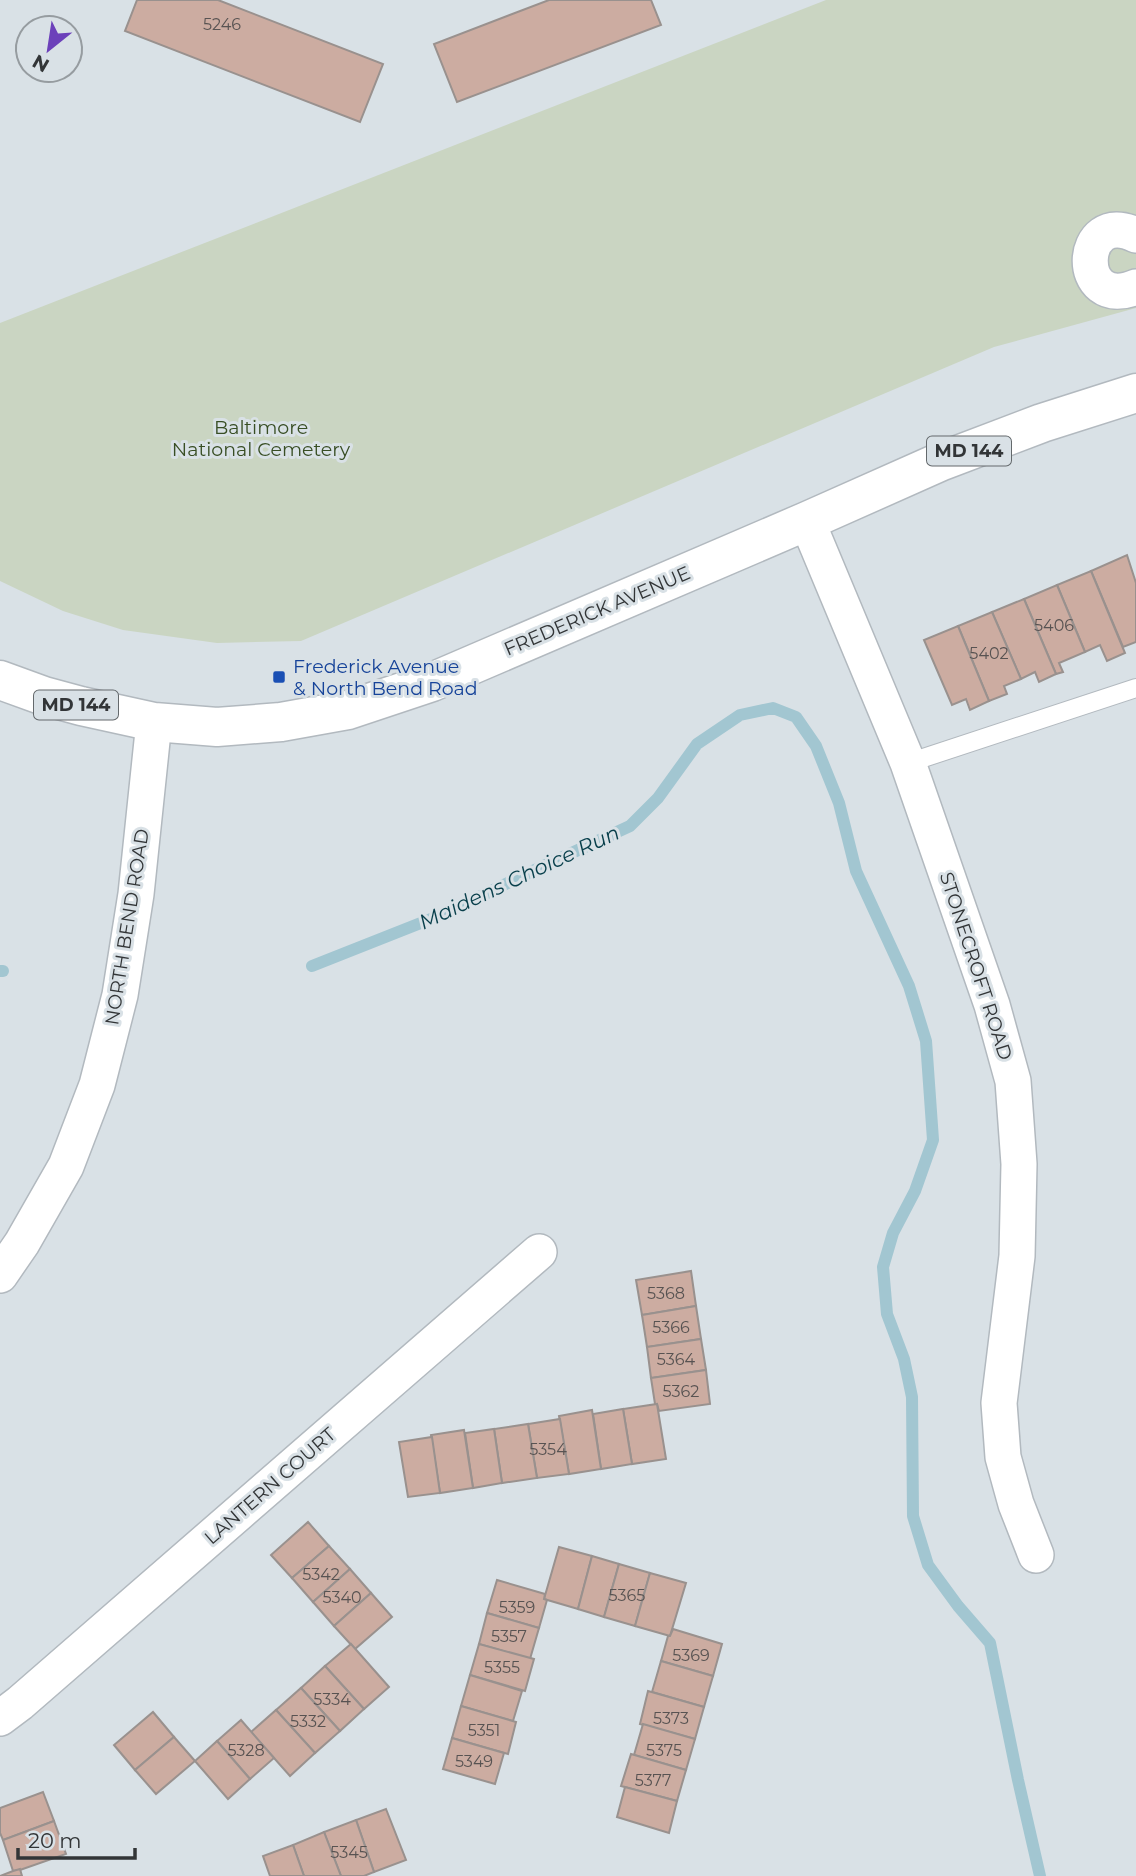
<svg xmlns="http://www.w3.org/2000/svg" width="1136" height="1876" viewBox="0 0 1136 1876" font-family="Montserrat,sans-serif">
	<rect width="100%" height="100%" fill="#d9e1e6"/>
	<path fill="#cad5c2" d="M 826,0 L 1136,0 L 1136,308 L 994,347 L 301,641 L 217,643 L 123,630 L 63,611 L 0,581 L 0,323 Z"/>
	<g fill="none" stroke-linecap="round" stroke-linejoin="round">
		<g stroke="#a2c6d1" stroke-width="12">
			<path d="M 312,966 L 446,913 L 522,876 L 630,826 L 658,798 L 697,744 L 740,715 L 773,708 L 796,717 L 816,746 L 839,803 L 856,871 L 909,986 L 926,1041 L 933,1140 L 915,1191 L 893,1233 L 883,1267 L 887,1314 L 904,1359 L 912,1397 L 913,1516 L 928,1565 L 958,1606 L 990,1643 L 1018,1780 L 1040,1876"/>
			<path d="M 0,971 L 3,971"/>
		</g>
	</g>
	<g fill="#ccaca1" stroke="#99918e" stroke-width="2">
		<path d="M 137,0 L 218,0 L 383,64 L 360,122 L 125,31 Z"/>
		<path d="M 549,0 L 651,0 L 661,25 L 457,102 L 434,44 Z"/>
		<path d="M 1127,555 L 1136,583 L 1136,642 L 1123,647 L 1091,571 Z"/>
		<path d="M 1091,571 L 1125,653 L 1107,661 L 1100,645 L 1085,652 L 1057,585 Z"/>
		<path d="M 1057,585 L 1085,652 L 1059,663 L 1063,672 L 1056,674 L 1024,599 Z"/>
		<path d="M 1024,599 L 1056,674 L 1039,682 L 1035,672 L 1021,679 L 992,612 Z"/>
		<path d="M 992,612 L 1021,679 L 1004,686 L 1007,694 L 989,701 L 958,626 Z"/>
		<path d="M 958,626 L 989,701 L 970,710 L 966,699 L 952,705 L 924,640 Z"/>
		<path d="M 691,1271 L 696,1306 L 642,1315 L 636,1280 Z"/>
		<path d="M 696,1306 L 701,1339 L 647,1347 L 642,1315 Z"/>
		<path d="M 701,1339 L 706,1370 L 651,1378 L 647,1347 Z"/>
		<path d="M 706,1370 L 710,1404 L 659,1411 L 657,1404 L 655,1404 L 651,1378 Z"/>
		<path d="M 657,1404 L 666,1459 L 632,1464 L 623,1409 Z"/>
		<path d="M 623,1409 L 632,1464 L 601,1469 L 593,1414 Z"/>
		<path d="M 592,1410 L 601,1469 L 569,1474 L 559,1416 Z"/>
		<path d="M 560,1419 L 569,1474 L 537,1478 L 528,1424 Z"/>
		<path d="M 528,1424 L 537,1478 L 502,1483 L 494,1429 Z"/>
		<path d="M 494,1429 L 502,1483 L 473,1488 L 465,1433 Z"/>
		<path d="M 464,1430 L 473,1488 L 440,1493 L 431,1435 Z"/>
		<path d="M 432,1437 L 440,1493 L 408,1497 L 399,1442 Z"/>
		<path d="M 308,1522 L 329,1546 L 292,1578 L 271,1555 Z"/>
		<path d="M 329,1546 L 350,1569 L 313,1602 L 292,1578 Z"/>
		<path d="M 559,1547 L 592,1556 L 578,1609 L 544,1599 Z"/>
		<path d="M 592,1556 L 619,1564 L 604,1617 L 578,1609 Z"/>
		<path d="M 619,1564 L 650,1573 L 635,1626 L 604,1617 Z"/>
		<path d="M 350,1569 L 371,1593 L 334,1626 L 313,1602 Z"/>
		<path d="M 650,1573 L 686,1583 L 670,1636 L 635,1626 Z"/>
		<path d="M 497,1580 L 545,1594 L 544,1599 L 547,1600 L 539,1628 L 487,1613 Z"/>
		<path d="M 371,1593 L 392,1617 L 355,1649 L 334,1626 Z"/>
		<path d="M 487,1613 L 539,1628 L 530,1659 L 479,1644 Z"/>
		<path d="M 673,1629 L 722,1644 L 713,1676 L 661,1661 L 668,1636 L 670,1636 Z"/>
		<path d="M 351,1644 L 389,1687 L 364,1709 L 325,1666 Z"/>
		<path d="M 479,1644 L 534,1659 L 525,1691 L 470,1675 Z"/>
		<path d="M 661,1661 L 713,1676 L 704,1707 L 652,1692 Z"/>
		<path d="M 325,1666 L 364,1709 L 340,1731 L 301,1688 Z"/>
		<path d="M 470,1675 L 522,1691 L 513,1721 L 461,1706 Z"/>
		<path d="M 301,1688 L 340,1731 L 315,1753 L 276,1710 Z"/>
		<path d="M 648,1691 L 704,1707 L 695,1739 L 640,1724 Z"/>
		<path d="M 461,1706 L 516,1722 L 508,1754 L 452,1738 Z"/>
		<path d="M 276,1710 L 315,1753 L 290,1776 L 251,1732 Z"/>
		<path d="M 153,1712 L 174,1737 L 135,1770 L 114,1745 Z"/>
		<path d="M 241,1720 L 274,1758 L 250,1779 L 217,1741 Z"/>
		<path d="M 643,1724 L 695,1739 L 686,1770 L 634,1755 Z"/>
		<path d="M 174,1737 L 195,1761 L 156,1794 L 135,1770 Z"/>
		<path d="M 452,1738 L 504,1753 L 495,1784 L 443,1769 Z"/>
		<path d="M 217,1741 L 250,1779 L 228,1799 L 195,1761 Z"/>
		<path d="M 631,1754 L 686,1770 L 677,1801 L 621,1786 Z"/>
		<path d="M 625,1787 L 677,1801 L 669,1833 L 617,1817 Z"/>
		<path d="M 43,1792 L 54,1821 L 3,1840 L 0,1833 L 0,1808 Z"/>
		<path d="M 386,1809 L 406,1860 L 374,1872 L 356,1820 Z"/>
		<path d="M 356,1820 L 374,1872 L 364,1876 L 341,1876 L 324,1832 Z"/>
		<path d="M 54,1821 L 66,1854 L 20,1870 L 13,1871 L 3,1840 Z"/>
		<path d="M 324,1832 L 341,1876 L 304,1876 L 293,1845 Z"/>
		<path d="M 293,1845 L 304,1876 L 270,1876 L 263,1856 Z"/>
		<path d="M 20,1869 L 22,1876 L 0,1876 L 13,1871 Z"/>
	</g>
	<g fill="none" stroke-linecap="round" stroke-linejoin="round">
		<defs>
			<path id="service" d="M 908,763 L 1136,688"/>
			<g id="minor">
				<path d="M 1136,235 C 1077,206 1073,313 1136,287"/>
				<path d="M 807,521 L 908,763 L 992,1005 L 1013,1081 L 1019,1164 L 1017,1256 L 999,1403 L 1003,1457 L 1016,1504 L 1036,1555"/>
				<path d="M 0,1275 L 22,1243 L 66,1166 L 97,1085 L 120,995 L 136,894 L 154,722"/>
				<path d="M 0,1718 L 20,1703 L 539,1252"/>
			</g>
			<path id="primary" d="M 0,680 L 44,696 L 81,706 L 154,722 L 217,727 L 281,722 L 348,710 L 432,682 L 807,521 L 942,461 L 1042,423 L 1136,393"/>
		</defs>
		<use href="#service" stroke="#b2b9bf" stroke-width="20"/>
		<use href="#minor" stroke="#b2b9bf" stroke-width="38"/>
		<use href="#primary" stroke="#b2b9bf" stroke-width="41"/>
		<use href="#service" stroke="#fff" stroke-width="18"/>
		<use href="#minor" stroke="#fff" stroke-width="35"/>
		<use href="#primary" stroke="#fff" stroke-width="38"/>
	</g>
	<rect fill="#1a4fb4" stroke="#d9e1e6" stroke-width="2.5" x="272" y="670" width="14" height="14" rx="3.5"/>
	<g text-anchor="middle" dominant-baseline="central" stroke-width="6" stroke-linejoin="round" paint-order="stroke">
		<g font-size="16" fill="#585352">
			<text x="222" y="24">5246</text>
			<text x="1054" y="625">5406</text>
			<text x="989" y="653">5402</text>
			<text x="666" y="1293">5368</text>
			<text x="671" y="1327">5366</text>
			<text x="676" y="1359">5364</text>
			<text x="681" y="1391">5362</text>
			<text x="548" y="1449">5354</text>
			<text x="321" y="1574">5342</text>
			<text x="627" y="1595">5365</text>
			<text x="342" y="1597">5340</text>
			<text x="517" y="1607">5359</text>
			<text x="509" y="1636">5357</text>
			<text x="691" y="1655">5369</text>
			<text x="502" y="1667">5355</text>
			<text x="332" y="1699">5334</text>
			<text x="671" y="1718">5373</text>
			<text x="308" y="1721">5332</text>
			<text x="484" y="1730">5351</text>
			<text x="246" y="1750">5328</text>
			<text x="664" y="1750">5375</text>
			<text x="474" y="1761">5349</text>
			<text x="653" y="1780">5377</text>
			<text x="349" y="1852">5345</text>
		</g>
		<g fill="#d9e1e6" stroke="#64696c" stroke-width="2">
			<rect x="927" y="436.5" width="84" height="29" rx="5"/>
			<rect x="34" y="690.5" width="84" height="29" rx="5"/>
		</g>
		<g font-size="18" font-weight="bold" fill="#323537">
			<text x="969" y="451">MD 144</text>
			<text x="76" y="705">MD 144</text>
		</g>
		<g font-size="19" fill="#384e24" stroke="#d9e1e6">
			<text x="261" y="427">Baltimore<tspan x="261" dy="22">National Cemetery</tspan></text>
		</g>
		<g font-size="19" fill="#323537" stroke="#d9e1e6">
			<text transform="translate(597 611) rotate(-23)">FREDERICK AVENUE</text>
			<text transform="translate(127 927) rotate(-81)">NORTH BEND ROAD</text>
			<text transform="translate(976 966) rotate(72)">STONECROFT ROAD</text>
			<text transform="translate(270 1486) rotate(-41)">LANTERN COURT</text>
		</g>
		<g font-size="19" fill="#164399" stroke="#d9e1e6" text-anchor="start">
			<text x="293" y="666">Frederick Avenue<tspan x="293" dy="22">&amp; North Bend Road</tspan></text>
		</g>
		<g font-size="21" font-style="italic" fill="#083f4b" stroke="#d9e1e6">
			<text transform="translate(519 877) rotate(-25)">Maidens Choice Run</text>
		</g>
	</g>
	<g transform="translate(49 49) rotate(210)"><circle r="33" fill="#d9e1e6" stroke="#969ca0" stroke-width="2"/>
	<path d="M0-5L12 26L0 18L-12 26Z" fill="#6c41ba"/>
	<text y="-10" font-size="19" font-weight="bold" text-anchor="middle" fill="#323537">N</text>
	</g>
	<path d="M18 1848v10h117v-10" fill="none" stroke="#323537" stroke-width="3.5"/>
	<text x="28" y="1848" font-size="21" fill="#323537" stroke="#d9e1e6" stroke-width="5" paint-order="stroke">20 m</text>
</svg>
